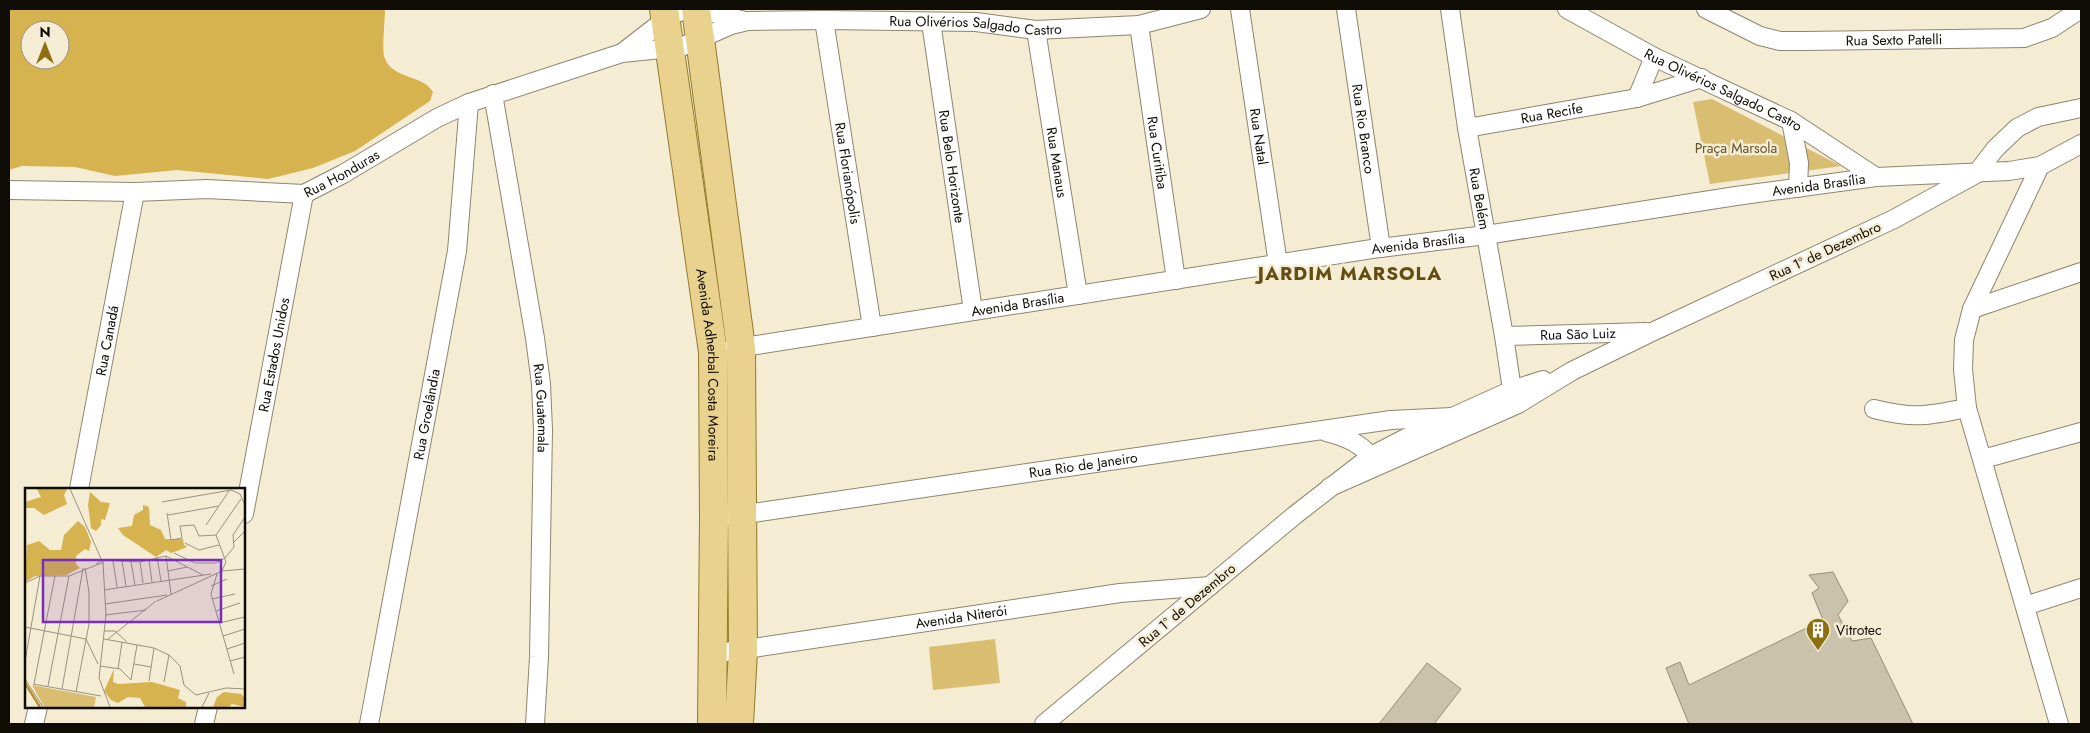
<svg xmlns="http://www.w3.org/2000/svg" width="2090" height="733" viewBox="0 0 2090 733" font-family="Jost,sans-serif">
	<rect width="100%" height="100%" fill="#f5ecd4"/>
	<g fill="#d9bd71">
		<path d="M 1712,99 L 1841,166 L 1710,184 L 1693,102 Z"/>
		<path d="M 995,639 L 1000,683 L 933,690 L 929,647 Z"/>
	</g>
	<path fill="#d6b34f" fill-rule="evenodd" d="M 9,9 L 385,9 C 385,20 382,47 384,56 C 391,80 423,74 433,92 L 430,101 L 355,151 L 313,168 L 268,179 L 177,170 L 115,176 L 75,167 L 22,166 L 9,170 ZM 30,30 L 60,30 L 60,60 L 30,60 Z"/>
	<g fill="#cbc2ab" stroke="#968e78">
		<path d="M 1833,572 L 1848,601 L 1838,615 L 1852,641 L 1871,638 L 1913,724 L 1689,724 L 1666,668 L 1680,662 L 1689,685 L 1823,620 L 1812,593 L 1819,588 L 1809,575 Z"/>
		<path d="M 1427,663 L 1461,689 L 1434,724 L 1379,724 Z"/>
	</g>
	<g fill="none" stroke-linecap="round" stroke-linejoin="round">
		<defs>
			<g id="minor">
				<path d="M 697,9 L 745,21"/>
				<path id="s1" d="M 1240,9 L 1278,264"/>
				<path id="s2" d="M 1346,9 L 1381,248"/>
				<path id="s3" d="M 1450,9 L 1467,128 L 1504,336 L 1512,390 L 1504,397"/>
				<path id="s4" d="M 1567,9 L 1654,57 L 1791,121 L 1876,177"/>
				<path id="s5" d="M 1706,9 L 1760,36 L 1780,41 L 1805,41 L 2024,38 L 2052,28 L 2081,9"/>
				<path id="s6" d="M 824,20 L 872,327"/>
				<path id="s7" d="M 931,22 L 973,311"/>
				<path id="s8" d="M 1139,25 L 1176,280"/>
				<path id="s9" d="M 1036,30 L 1078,295"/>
				<path d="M 622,53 L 671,15 L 688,9"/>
				<path id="s10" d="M 493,94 L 535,338 L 541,384 L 543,430 L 539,657 L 535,724"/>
				<path d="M 1637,98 L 1654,57"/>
				<path d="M 1791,121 L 1799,163 L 1798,188"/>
				<path id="s11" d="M 1467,128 L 1637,98 L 1702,78"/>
				<path d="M 2040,166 L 1972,309 L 1964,340 L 1963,369 L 1967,408 L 2059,724"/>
				<path id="s12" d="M 9,190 L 135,192 L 207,189 L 304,194 L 343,174 L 437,118 L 469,103 L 622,53 L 681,47 L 731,25 L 748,21 L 824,20 L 976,22 L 1036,30 L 1139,25 L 1201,9"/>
				<path d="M 1972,309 L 2081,272"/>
				<path id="s13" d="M 1504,336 L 1646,332"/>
				<path id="s14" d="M 731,349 L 1372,249 L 1486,235 L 1736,196 L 1876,177 L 2009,171 L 2040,166 L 2081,144"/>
				<path d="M 1874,409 C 1914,419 1928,416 1967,408"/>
				<path d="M 1326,432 C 1347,437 1365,445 1376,464"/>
				<path d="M 1983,459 L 2081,432"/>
				<path d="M 1330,487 L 1518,404 L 1572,371 L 1652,332 L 1894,219 L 1976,174 L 1995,149 L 2017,128 L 2038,117 L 2081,108"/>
				<path id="s15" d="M 79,489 L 135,192"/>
				<path id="s16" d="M 244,514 L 304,194"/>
				<path id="s17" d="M 732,516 L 1391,420 L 1452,417"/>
				<path d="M 2025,606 L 2081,588"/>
				<path id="s18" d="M 713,654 L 1120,593 L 1210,586"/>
				<path d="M 34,724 L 38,707"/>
				<path d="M 204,724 L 208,707"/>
				<path id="s19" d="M 369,724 L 457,251 L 469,103"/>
				<path d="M 1044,724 L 1295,515 L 1371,456 L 1408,437 L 1512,390 L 1543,380"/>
			</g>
			<g id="primary">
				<path id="s20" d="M 664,9 L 713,352 L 714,518 L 712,724"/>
				<path d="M 696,9 L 741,348 L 743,651 L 739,724"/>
			</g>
		</defs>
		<use href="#minor" stroke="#8e8570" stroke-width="20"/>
		<use href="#primary" stroke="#94792c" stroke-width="30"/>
		<use href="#minor" stroke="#fff" stroke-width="18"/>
		<use href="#primary" stroke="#e9d28d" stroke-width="28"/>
	</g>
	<defs>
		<symbol id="building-pin" viewBox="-11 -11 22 30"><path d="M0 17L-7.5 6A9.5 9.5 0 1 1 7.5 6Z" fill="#8c6f11" stroke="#f5ecd4"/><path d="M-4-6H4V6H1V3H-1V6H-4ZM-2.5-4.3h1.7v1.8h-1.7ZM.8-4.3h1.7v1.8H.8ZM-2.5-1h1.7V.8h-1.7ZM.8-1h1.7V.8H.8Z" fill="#fff"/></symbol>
	</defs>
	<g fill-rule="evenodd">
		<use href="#building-pin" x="1804" y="616" width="28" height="38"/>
	</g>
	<g text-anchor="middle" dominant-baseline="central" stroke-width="5" stroke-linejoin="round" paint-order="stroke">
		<g font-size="14" fill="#0f0c05" stroke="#f5ecd4">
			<text stroke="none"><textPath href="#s12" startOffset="1004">Rua Olivérios Salgado Castro</textPath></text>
			<text stroke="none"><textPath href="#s5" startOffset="195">Rua Sexto Patelli</textPath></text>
			<text stroke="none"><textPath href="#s4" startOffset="176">Rua Olivérios Salgado Castro</textPath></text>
			<text stroke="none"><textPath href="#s11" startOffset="86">Rua Recife</textPath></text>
			<text stroke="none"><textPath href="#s2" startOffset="121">Rua Rio Branco</textPath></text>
			<text stroke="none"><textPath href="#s1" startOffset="129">Rua Natal</textPath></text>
			<text stroke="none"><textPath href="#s8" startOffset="129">Rua Curitiba</textPath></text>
			<text stroke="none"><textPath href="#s9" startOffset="134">Rua Manaus</textPath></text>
			<text stroke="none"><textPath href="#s7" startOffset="146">Rua Belo Horizonte</textPath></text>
			<text stroke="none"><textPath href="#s12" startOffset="338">Rua Honduras</textPath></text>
			<text stroke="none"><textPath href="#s6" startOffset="155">Rua Florianópolis</textPath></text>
			<text stroke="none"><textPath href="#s14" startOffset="1100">Avenida Brasília</textPath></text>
			<text stroke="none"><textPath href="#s3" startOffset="192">Rua Belém</textPath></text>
			<text stroke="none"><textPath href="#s14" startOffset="695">Avenida Brasília</textPath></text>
			<text transform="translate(1825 251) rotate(-25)">Rua 1º de Dezembro</text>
			<text stroke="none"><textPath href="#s14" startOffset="290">Avenida Brasília</textPath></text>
			<text stroke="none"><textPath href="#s13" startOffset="74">Rua São Luiz</textPath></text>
			<text stroke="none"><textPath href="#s15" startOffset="151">Rua Canadá</textPath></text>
			<text stroke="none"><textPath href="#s16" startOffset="162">Rua Estados Unidos</textPath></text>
			<text stroke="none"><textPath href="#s20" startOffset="359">Avenida Adherbal Costa Moreira</textPath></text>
			<text stroke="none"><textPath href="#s10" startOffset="318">Rua Guatemala</textPath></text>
			<text stroke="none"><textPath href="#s19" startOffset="315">Rua Groelândia</textPath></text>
			<text stroke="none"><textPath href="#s17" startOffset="355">Rua Rio de Janeiro</textPath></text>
			<text transform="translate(1187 605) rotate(-40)">Rua 1º de Dezembro</text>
			<text stroke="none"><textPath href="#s18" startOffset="251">Avenida Niterói</textPath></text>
		</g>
		<g font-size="14" fill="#62532a" stroke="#f5ecd4">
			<text x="1736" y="148">Praça Marsola</text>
		</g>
		<g font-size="14" fill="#0f0c05" stroke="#f5ecd4" text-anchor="start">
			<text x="1836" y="630">Vitrotec</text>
		</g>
		<g font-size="19" font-weight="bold" letter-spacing="1" fill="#624e11" stroke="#f5ecd4">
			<text x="1350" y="273">JARDIM MARSOLA</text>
		</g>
	</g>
	<g transform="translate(25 488)">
		<rect width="220" height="220" fill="#f5ecd4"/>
		<path d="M 7,197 L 71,209 L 69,219 L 19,219 Z" fill="#d9bd71"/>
		<path d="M 12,1 L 42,1 L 39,7 L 42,16 L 19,27 L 9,20 L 0,20 L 0,14 L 16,9 ZM 65,4 L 76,14 L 85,15 L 80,32 L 76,31 L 76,37 L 71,43 L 66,40 L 63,17 ZM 118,17 L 124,19 L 125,37 L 136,42 L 140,51 L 158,51 L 159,57 L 162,58 L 160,60 L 146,65 L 141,62 L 131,69 L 98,47 L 93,40 L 107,38 L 109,27 L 118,22 ZM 53,33 L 60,39 L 66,54 L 64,63 L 60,61 L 51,68 L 51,76 L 55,80 L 41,87 L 10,88 L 0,94 L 2,57 L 14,53 L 25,62 L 36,62 L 39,47 ZM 89,181 L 88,194 L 93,196 L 127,194 L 155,202 L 153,210 L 161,214 L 161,219 L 120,219 L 115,210 L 103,209 L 93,215 L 86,212 L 79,203 ZM 199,204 L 216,206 L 220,210 L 220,219 L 207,216 L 204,219 L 188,219 L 192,209 Z" fill="#d6b34f"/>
		<path fill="none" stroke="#b59328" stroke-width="2.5" d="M 0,195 L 15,219"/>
		<path fill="none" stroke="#999281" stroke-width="1" d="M 45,1 L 78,75 L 81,127 L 74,190 L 85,219M 137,14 L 206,2 L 215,6 L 220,17M 142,25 L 146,52 L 157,50 L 155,37M 143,27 L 194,18M 181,37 L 204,3M 156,38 L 169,37 L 174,48 L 191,47M 191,47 L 216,11M 209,54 L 220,43M 160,55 L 174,62 L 194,57M 209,59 L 208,47 L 220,29M 149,65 L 170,75 L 191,75 L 200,70 L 209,59M 141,68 L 146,106M 132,69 L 136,93M 124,72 L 127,94M 88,73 L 92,99M 97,73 L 101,98M 106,74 L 110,97M 115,74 L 118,95M 71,76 L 77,72 L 115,74 L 141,68 L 178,87M 143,83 L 162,79M 197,83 L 220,81M 192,86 L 186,106 L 209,186M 0,95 L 15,88 L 44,88 L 79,74M 186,98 L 202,91M 79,102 L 186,86M 187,111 L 210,106M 132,113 L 197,83 L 201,74 L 191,47M 80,116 L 142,107M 191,123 L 215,115M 80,127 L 121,122M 194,135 L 220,129M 0,139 L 61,151 L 73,176M 79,143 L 90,143 L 102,154M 198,148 L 220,141M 79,151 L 129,160 L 144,167 L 155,178 L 159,197 L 171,207 L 201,200 L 220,201M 83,151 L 131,113M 202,161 L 220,155M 0,173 L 15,88M 205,173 L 220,169M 109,176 L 126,179M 75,178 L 95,181 L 106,192 L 112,157M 93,181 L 97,154M 0,191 L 18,219M 124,193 L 129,160M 139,194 L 144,167M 8,196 L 76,208M 9,196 L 30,88M 23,198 L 44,88M 37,201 L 58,80M 51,204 L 64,136 L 64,104 L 60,80M 177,219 L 184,205"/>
		<path fill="#7b2cbf" fill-opacity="0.15" stroke="#7b2cbf" stroke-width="2.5" d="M 18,72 L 196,72 L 196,134 L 18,134 Z"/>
		<rect width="220" height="220" fill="none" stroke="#0f0c05" stroke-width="2.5"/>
	</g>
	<rect width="2090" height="733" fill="none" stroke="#0f0c05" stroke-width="20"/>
	<g transform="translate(45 45)"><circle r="24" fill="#f5ecd4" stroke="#999281"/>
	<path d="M0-4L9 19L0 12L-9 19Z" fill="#8c6f11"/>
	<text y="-8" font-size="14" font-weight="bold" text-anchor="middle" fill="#0f0c05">N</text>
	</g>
</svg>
